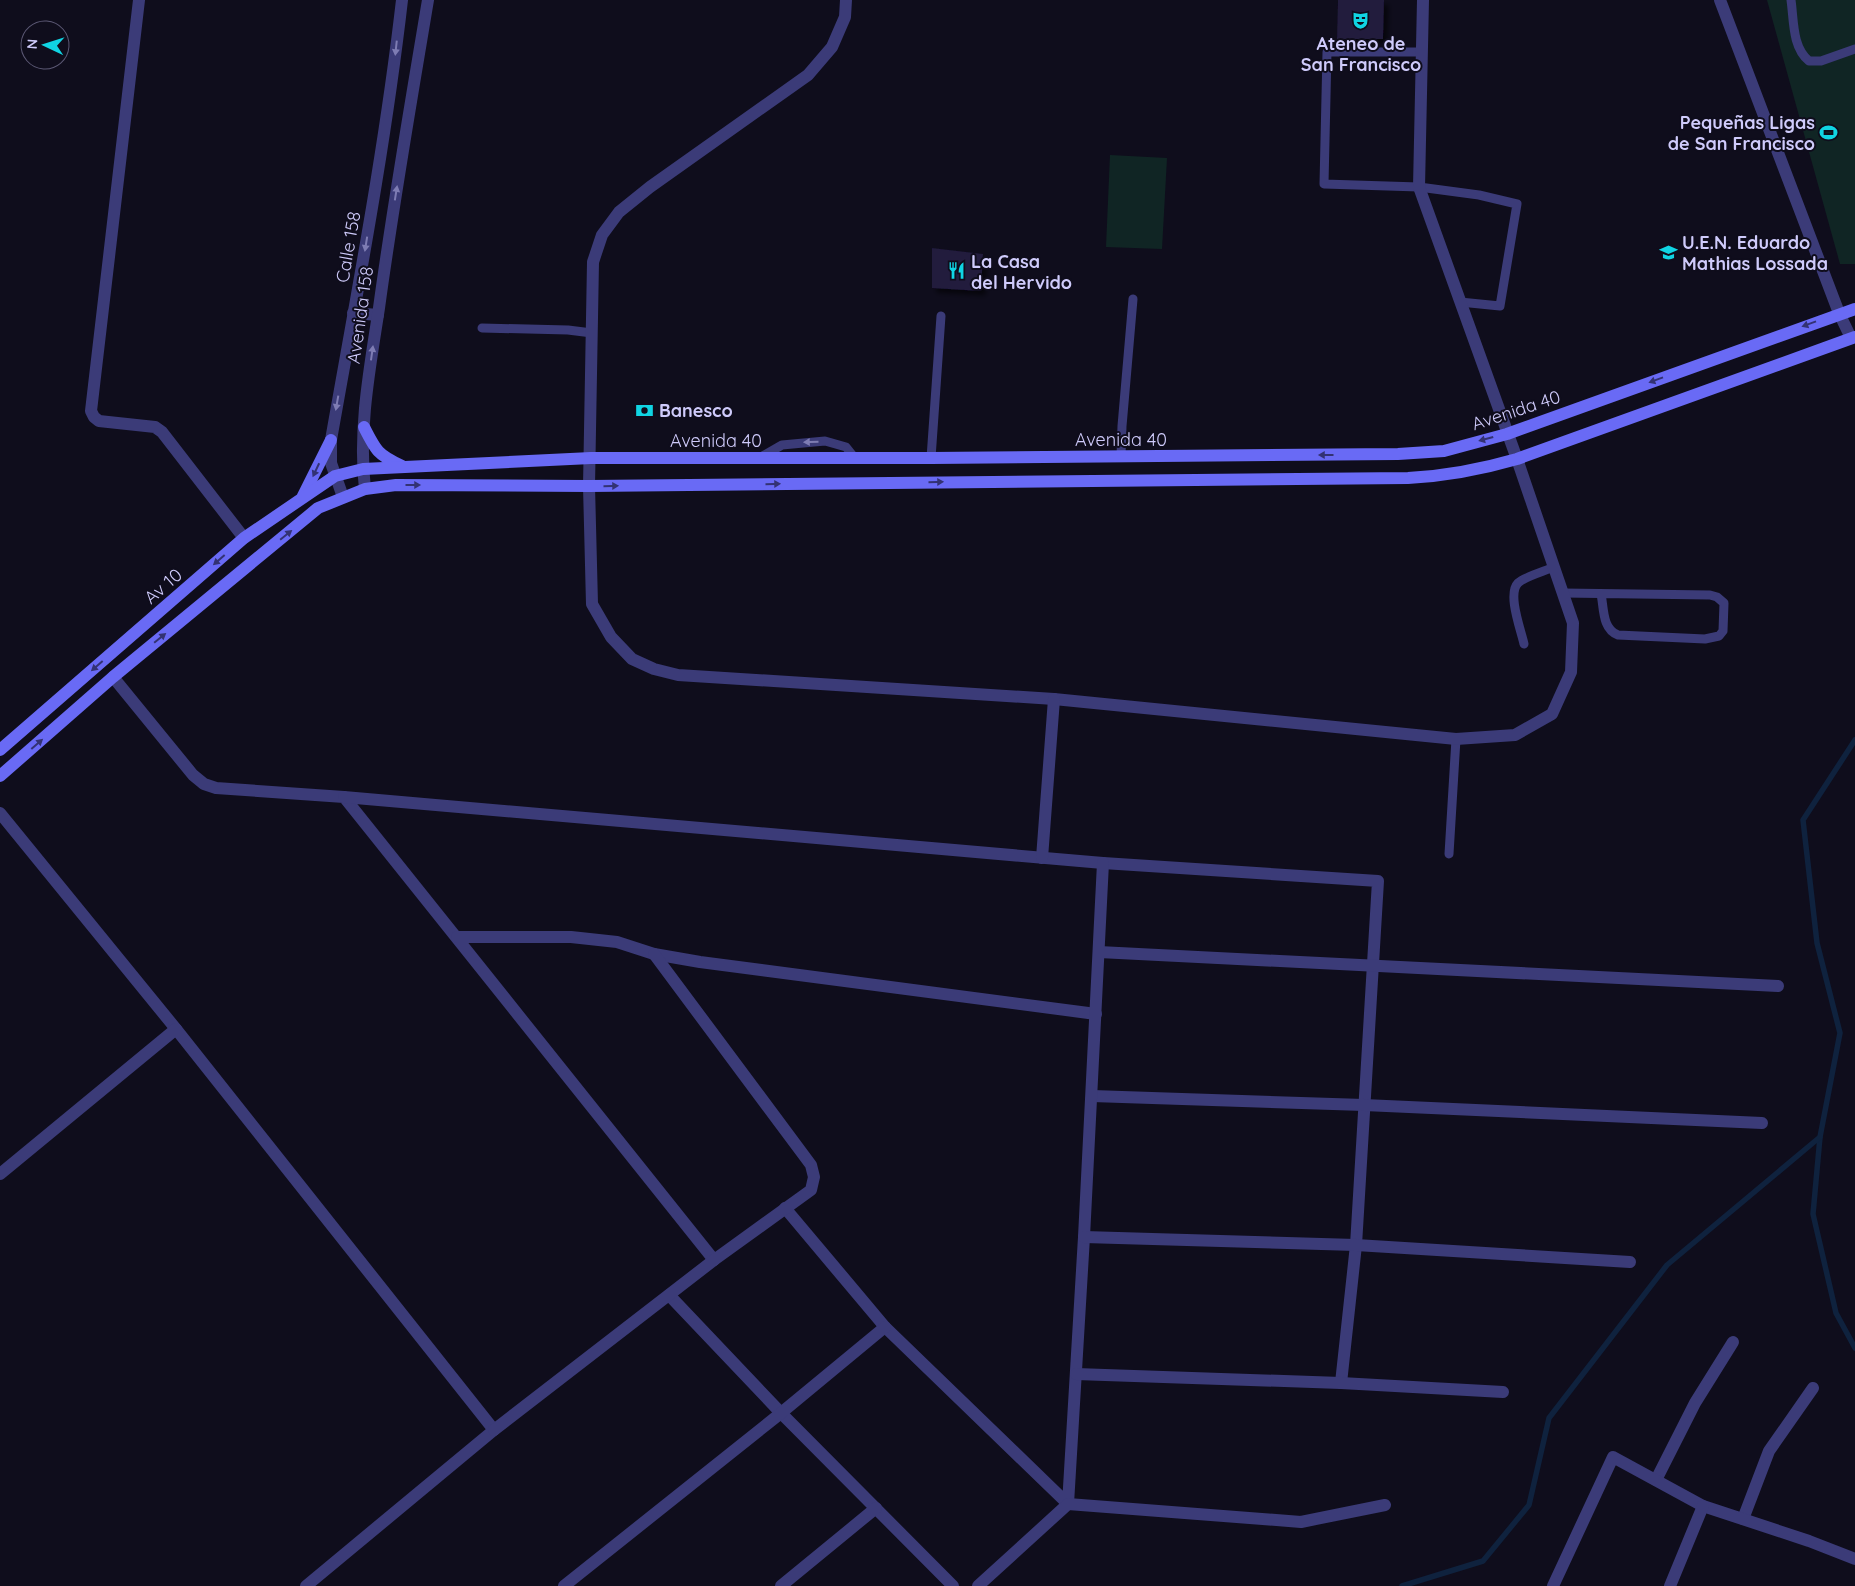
<svg xmlns="http://www.w3.org/2000/svg" width="1855" height="1586" viewBox="0 0 1855 1586" font-family="Quicksand,sans-serif">
	<defs>
		<filter id="shadow"><feDropShadow dx="4.5" dy="4.5" stdDeviation="2.5" flood-color="#0009"/></filter>
	</defs>
	<rect width="100%" height="100%" fill="#0f0d1c"/>
	<g fill="#102524">
		<path d="M 1767,0 L 1855,0 L 1855,264 L 1840,264 Z"/>
		<path d="M 1110,155 L 1167,158 L 1162,249 L 1106,247 Z"/>
	</g>
	<g fill="none" stroke-linecap="round" stroke-linejoin="round">
		<g stroke="#0f223e" stroke-width="5.5">
			<path d="M 1820,1137 L 1813,1214 L 1836,1313 L 1855,1348"/>
			<path d="M 1402,1586 L 1483,1561 L 1529,1505 L 1549,1418 L 1667,1265 L 1820,1137 L 1840,1033 L 1817,943 L 1803,820 L 1855,740"/>
		</g>
	</g>
	<g fill="#201a3c" filter="url(#shadow)">
		<path d="M 1338,0 L 1384,0 L 1383,39 L 1337,39 Z"/>
		<path d="M 932,248 L 983,254 L 981,291 L 932,288 Z"/>
	</g>
	<g fill="none" stroke-linecap="round" stroke-linejoin="round">
		<g stroke="#3b3b78" stroke-width="9">
			<path d="M 1791,0 C 1794,21 1792,47 1809,61 L 1821,61 L 1855,49"/>
			<path d="M 1422,52 L 1327,52 L 1324,184 L 1419,187 L 1479,195 L 1517,204 L 1500,306 L 1460,302"/>
			<path d="M 482,328 L 568,330 L 592,333"/>
			<path d="M 761,457 L 782,445 L 825,441 L 846,447 L 854,457"/>
			<path d="M 1121,457 L 1122,426 L 1133,299"/>
			<path d="M 931,458 L 941,316"/>
			<path d="M 1563,593 L 1710,595 L 1717,597 L 1724,603 L 1723,631 L 1719,636 L 1705,639 L 1618,635 C 1602,629 1604,608 1601,594"/>
			<path d="M 1524,644 C 1521,630 1507,594 1518,583 C 1524,577 1545,571 1554,567"/>
			<path d="M 1449,854 L 1456,739"/>
		</g>
		<g stroke="#3b3b78" stroke-width="12">
			<path d="M 139,0 L 91,411 L 94,417 L 99,421 L 155,427 L 162,432 L 244,538"/>
			<path d="M 846,0 L 845,17 L 832,47 L 808,75 L 650,187 L 619,212 L 602,235 L 593,262 L 589,486 L 592,604 L 611,637 L 632,659 L 654,669 L 678,675 L 1054,699 L 1456,739 L 1515,735 L 1552,714 L 1571,672 L 1573,623 L 1517,459 L 1419,187 L 1423,0"/>
			<path d="M 1720,0 L 1839,313 L 1851,338"/>
			<path d="M 353,313 L 378,315"/>
			<path d="M 365,489 C 358,429 370,367 379,308 C 393,205 411,102 428,0"/>
			<path d="M 343,497 L 331,463 L 331,440 C 357,293 385,148 402,0"/>
			<path d="M 113,677 L 193,775 L 204,784 L 216,788 L 344,797 L 714,1260"/>
			<path d="M 344,797 L 1103,863 L 1378,881 L 1356,1245 L 1341,1383"/>
			<path d="M 0,813 L 176,1029"/>
			<path d="M 1042,858 L 1054,699"/>
			<path d="M 457,937 L 571,937 L 617,942 L 654,954 L 700,962 L 1096,1014"/>
			<path d="M 1099,952 L 1778,986"/>
			<path d="M 1092,1096 L 1364,1105 L 1762,1123"/>
			<path d="M 0,1174 L 176,1029 L 494,1430 L 306,1586"/>
			<path d="M 785,1208 L 885,1327 L 1068,1504 L 1084,1237 L 1103,863"/>
			<path d="M 1084,1237 L 1356,1245 L 1630,1262"/>
			<path d="M 669,1295 L 781,1413 L 953,1586"/>
			<path d="M 1076,1374 L 1341,1383 L 1503,1392"/>
			<path d="M 494,1430 L 714,1260 L 811,1190 L 814,1177 L 811,1165 L 654,954"/>
			<path d="M 1656,1480 L 1695,1403 L 1733,1342"/>
			<path d="M 1743,1519 L 1769,1451 L 1813,1388"/>
			<path d="M 564,1586 L 781,1413 L 885,1327"/>
			<path d="M 781,1586 L 876,1508"/>
			<path d="M 978,1586 L 1068,1504 L 1301,1522 L 1385,1505"/>
			<path d="M 1553,1586 L 1613,1457 L 1703,1506 L 1809,1541 L 1855,1559"/>
			<path d="M 1670,1586 L 1703,1506"/>
		</g>
		<g stroke="#696af5" stroke-width="12">
			<path d="M 364,427 C 376,451 378,455 402,466"/>
			<path d="M 303,496 L 331,440"/>
			<path d="M 0,750 L 244,538 L 335,476 L 363,469 L 591,458 L 931,458 L 1398,454 L 1444,451 L 1507,434 L 1855,309"/>
			<path d="M 0,776 L 113,677 L 318,508 L 365,489 L 396,485 L 589,486 L 1408,478 C 1447,476 1479,470 1517,459 L 1855,337"/>
		</g>
	</g>
	<defs><path id="oneway-solid" d="M-6-.8H1V-3.2L6.5 0L1 3.2V.8H-6Z" transform="scale(1.25)"/></defs>
	<g fill="#7e7cb3">
		<use href="#oneway-solid" transform="translate(396 48) rotate(96)"/>
		<use href="#oneway-solid" transform="translate(396 193) rotate(-81)"/>
		<use href="#oneway-solid" transform="translate(366 244) rotate(99)"/>
		<use href="#oneway-solid" transform="translate(372 353) rotate(-82)"/>
		<use href="#oneway-solid" transform="translate(337 403) rotate(100)"/>
		<use href="#oneway-solid" transform="translate(811 442) rotate(178)"/>
	</g>
	<g fill="#333273">
		<use href="#oneway-solid" transform="translate(1809 324) rotate(160)"/>
		<use href="#oneway-solid" transform="translate(1656 380) rotate(160)"/>
		<use href="#oneway-solid" transform="translate(1486 439) rotate(165)"/>
		<use href="#oneway-solid" transform="translate(1326 455) rotate(180)"/>
		<use href="#oneway-solid" transform="translate(316 470) rotate(115)"/>
		<use href="#oneway-solid" transform="translate(936 482) rotate(-1)"/>
		<use href="#oneway-solid" transform="translate(773 484) rotate(-1)"/>
		<use href="#oneway-solid" transform="translate(413 485)"/>
		<use href="#oneway-solid" transform="translate(611 486) rotate(-1)"/>
		<use href="#oneway-solid" transform="translate(286 535) rotate(-39)"/>
		<use href="#oneway-solid" transform="translate(219 560) rotate(139)"/>
		<use href="#oneway-solid" transform="translate(160 638) rotate(-39)"/>
		<use href="#oneway-solid" transform="translate(97 666) rotate(139)"/>
		<use href="#oneway-solid" transform="translate(37 744) rotate(-41)"/>
	</g>
	<defs>
		<symbol id="theatre-bare" viewBox="-9 -9 18 18"><path d="M-5-5.5Q0-4 5-5.5V0Q5 5 0 6Q-5 5-5 0ZM-3.3-2.5H-1v1.5H-3.3ZM1-2.5H3.3v1.5H1ZM-2.8 1Q0 5.5 2.8 1Z" fill="#10d4e3" stroke="#0f0d1c" stroke-width="2.5" paint-order="stroke"/></symbol>
		<symbol id="stadium-bare" viewBox="-9 -9 18 18"><path d="M0-5a6.5 5 0 1 0 0 10a6.5 5 0 1 0 0-10ZM-3.5-1.8h7v3.6h-7Z" fill="#10d4e3" stroke="#0f0d1c" stroke-width="2.5" paint-order="stroke"/></symbol>
		<symbol id="school-bare" viewBox="-9 -9 18 18"><path d="M0-5L7-2L0 1L-7-2ZM-4 1L0 2.5L4 1V4Q0 6-4 4Z" fill="#10d4e3" stroke="#0f0d1c" stroke-width="2.5" paint-order="stroke"/></symbol>
		<symbol id="restaurant-bare" viewBox="-9 -9 18 18"><path d="M-5-6h1v4h1v-4h1v4h1v-4h1v5L-1.5 .5V6h-2V.5L-5-1ZM5-6V6H3V1.5H1.5Q1.5-4 5-6Z" fill="#10d4e3" stroke="#0f0d1c" stroke-width="2.5" paint-order="stroke"/></symbol>
		<symbol id="bank-bare" viewBox="-9 -9 18 18"><path d="M-6-4H6V4H-6ZM0-2.3a2.3 2.3 0 1 0 0 4.6a2.3 2.3 0 1 0 0-4.6Z" fill="#10d4e3" stroke="#0f0d1c" stroke-width="2.5" paint-order="stroke"/></symbol>
	</defs>
	<g fill-rule="evenodd">
		<use href="#theatre-bare" x="1348" y="8" width="25" height="25"/>
		<use href="#stadium-bare" x="1816" y="120" width="25" height="25"/>
		<use href="#school-bare" x="1656" y="240" width="25" height="25"/>
		<use href="#restaurant-bare" x="944" y="258" width="25" height="25"/>
		<use href="#bank-bare" x="632" y="398" width="25" height="25"/>
	</g>
	<g text-anchor="middle" dominant-baseline="central" stroke-width="4" stroke-linejoin="round" paint-order="stroke">
		<g font-size="18" font-weight="bold" fill="#cfcbfb" stroke="#0f0d1c" text-anchor="start">
			<text x="1361" y="43" text-anchor="middle">Ateneo de<tspan x="1361" dy="21">San Francisco</tspan></text>
			<text x="1815" y="122" text-anchor="end">Pequeñas Ligas<tspan x="1815" dy="21">de San Francisco</tspan></text>
			<text x="1682" y="242">U.E.N. Eduardo<tspan x="1682" dy="21">Mathias Lossada</tspan></text>
			<text x="971" y="261">La Casa<tspan x="971" dy="21">del Hervido</tspan></text>
			<text x="659" y="410">Banesco</text>
		</g>
		<g font-size="18" fill="#cfcbfb" stroke="#0f0d1c">
			<text transform="translate(348 247) rotate(-80)">Calle 158</text>
			<text transform="translate(360 315) rotate(-82)">Avenida 158</text>
			<text transform="translate(1516 410) rotate(-18)">Avenida 40</text>
			<text x="1121" y="439">Avenida 40</text>
			<text x="716" y="440">Avenida 40</text>
			<text transform="translate(163 586) rotate(-41)">Av 10</text>
		</g>
	</g>
	<g transform="translate(45 45) rotate(274)"><circle r="24" fill="#0f0d1c" stroke="#5c5975"/>
	<path d="M0-4L9 19L0 12L-9 19Z" fill="#10d4e3"/>
	<text y="-8" font-size="14" font-weight="bold" text-anchor="middle" fill="#cfcbfb">N</text>
	</g>
</svg>
